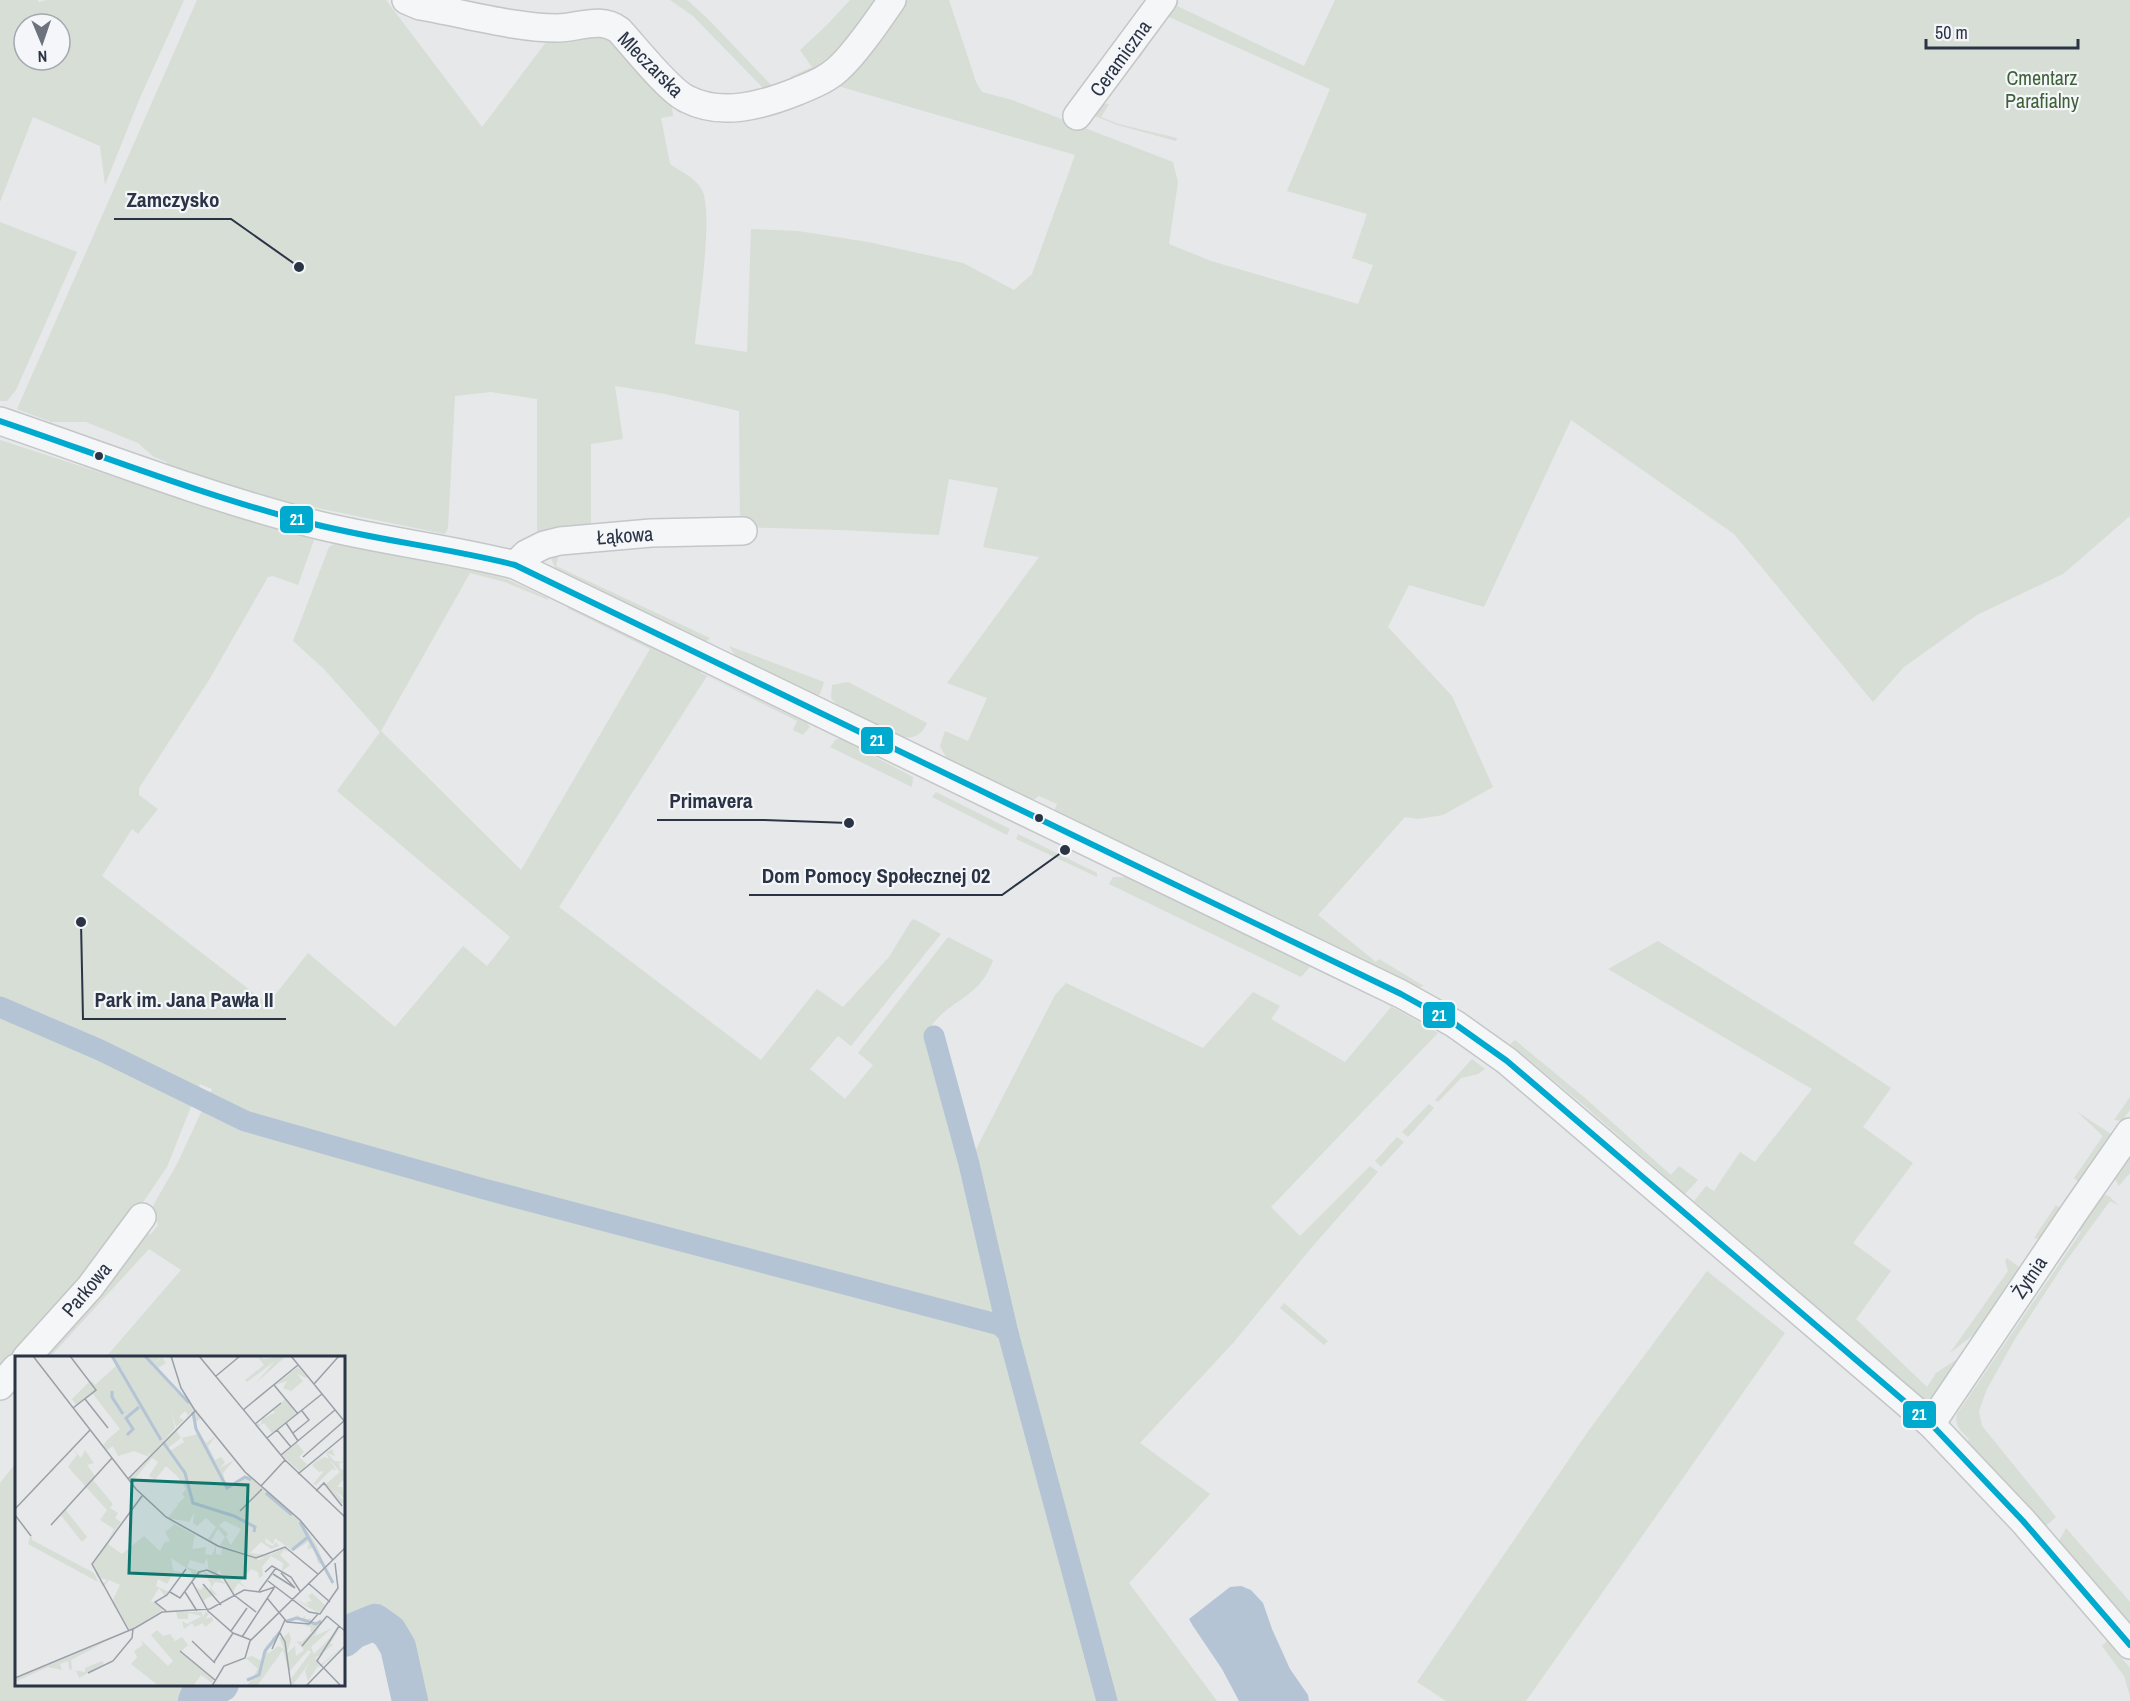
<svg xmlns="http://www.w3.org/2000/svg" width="2130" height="1701" viewBox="0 0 2130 1701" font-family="'Archivo Narrow',sans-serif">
	<rect width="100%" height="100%" fill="#e6e8ea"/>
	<g fill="#d6ded6" fill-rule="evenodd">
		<path d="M 0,0 L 38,0 L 39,2 L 47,0 L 184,0 L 139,100 L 105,185 L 100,146 L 33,117 L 0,202 ZM 24,24 L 60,24 L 60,60 L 24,60 Z"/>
		<path d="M 197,0 L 386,0 L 482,127 L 553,33 L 602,29 L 674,105 L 672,108 L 673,116 L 661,118 L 670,164 C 681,172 696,178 702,190 C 714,213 698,314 695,344 L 747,352 L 751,229 L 798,231 L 868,242 L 963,263 L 1014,290 L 1032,274 L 1075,155 L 838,86 L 897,0 L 949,0 L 976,82 L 982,92 L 1012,100 L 1173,162 L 1178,182 L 1169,244 L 1211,261 L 1358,304 L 1373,265 L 1352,258 L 1367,214 L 1287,191 L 1330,89 L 1167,16 L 1139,59 L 1138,52 L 1173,1 L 1179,2 L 1177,6 L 1304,66 L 1335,0 L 2130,0 L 2130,516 L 2063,574 L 1977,615 L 1904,667 L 1873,702 L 1734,534 L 1571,420 L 1484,607 L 1409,585 L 1388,627 L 1452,696 L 1493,787 L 1443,815 L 1418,819 L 1405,817 L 1318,915 L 1376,962 L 1379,959 L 1424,986 L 1413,988 L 1350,953 L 1054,811 L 1057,804 L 1039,796 L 1033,800 L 947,759 L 940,746 L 945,731 L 968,741 L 987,698 L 947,683 L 1039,557 L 983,547 L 998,488 L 949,479 L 939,535 L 841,530 L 740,527 L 739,411 L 665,394 L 615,386 L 623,439 L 591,444 L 591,533 L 537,541 L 537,399 L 491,392 L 455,396 L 448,528 L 445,534 L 288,502 L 166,467 L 167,462 L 154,457 L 138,443 L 86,422 L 51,422 L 17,409 Z"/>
		<path d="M 670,0 L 687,0 L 706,17 L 775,89 L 768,93 L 693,16 Z"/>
		<path d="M 850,0 L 887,0 L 831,64 L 793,80 L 790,77 L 812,67 L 800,50 L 827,25 Z"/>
		<path d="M 1099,103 L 1109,104 L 1101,117 L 1119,124 L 1177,138 L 1176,141 L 1117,125 L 1095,116 L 1092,113 Z"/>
		<path d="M 0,222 L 77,252 L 16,390 L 7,401 L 0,401 Z"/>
		<path d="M 0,440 L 256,523 L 314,540 L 298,585 L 273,576 L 268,577 L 209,680 L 139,788 L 139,795 L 158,809 L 138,834 L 132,829 L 102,876 L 268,1004 L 308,953 L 395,1027 L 463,946 L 487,966 L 510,937 L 337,791 L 380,732 L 324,669 L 293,641 L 329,547 L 334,544 L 489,574 L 509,580 L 548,598 L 548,600 L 505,582 L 470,573 L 381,731 L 521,870 L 650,649 L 567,608 L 568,607 L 701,671 L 701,673 L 807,723 L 810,727 L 803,735 L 793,730 L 797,721 L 707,676 L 559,907 L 761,1060 L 817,989 L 843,1007 L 889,957 L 911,921 L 914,919 L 941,934 L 851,1046 L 838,1036 L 810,1069 L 845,1099 L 873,1065 L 858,1053 L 948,937 L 993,960 C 980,998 952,998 931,1026 L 969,1163 L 1055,995 L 1066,983 L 1203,1048 L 1253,992 L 1280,1006 L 1271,1019 L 1345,1062 L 1392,1006 L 1310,967 L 1301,977 L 1109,884 L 1113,877 L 1129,877 C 1233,927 1339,974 1438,1033 L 1271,1207 L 1300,1236 L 1370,1166 L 1378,1172 L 1312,1247 L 1233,1343 L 1140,1443 L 1210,1494 L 1129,1583 L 1217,1701 L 410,1701 L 398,1647 L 389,1632 L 375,1622 L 353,1631 L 344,1639 L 344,1358 L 106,1357 L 181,1270 L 149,1249 L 50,1357 L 33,1357 L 103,1292 L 140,1233 L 151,1234 L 158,1225 L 152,1210 L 154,1204 L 177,1164 L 212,1089 L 200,1084 L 167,1167 L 89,1282 L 0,1379 Z"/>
		<path d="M 561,544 L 556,566 L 710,638 L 705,642 L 555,568 L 551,558 L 551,551 Z"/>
		<path d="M 729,646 L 824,682 L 820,694 L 816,696 L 738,660 Z"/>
		<path d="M 848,682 L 927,723 C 922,734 915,739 903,737 L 841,709 L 831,698 L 832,685 Z"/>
		<path d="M 836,739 L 841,739 L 913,777 L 912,787 L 830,747 Z"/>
		<path d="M 936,792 L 1010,829 L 1007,835 L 932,797 Z"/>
		<path d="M 1018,834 L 1097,873 L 1097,877 L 1016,839 Z"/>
		<path d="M 1658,941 L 1818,1040 L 1891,1088 L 1863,1127 L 1913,1163 L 1853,1243 L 1891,1271 L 1856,1319 L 1927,1387 L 1936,1373 L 1969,1351 L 1934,1399 L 1921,1399 L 1847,1333 L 1694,1201 L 1706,1186 L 1714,1191 L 1740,1152 L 1755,1162 L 1812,1089 L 1608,969 Z"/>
		<path d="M 1515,1040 L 1585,1098 L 1671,1175 L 1679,1166 L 1698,1180 L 1685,1194 L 1587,1108 L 1510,1044 Z"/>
		<path d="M 1472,1059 L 1485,1069 L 1478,1074 L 1461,1078 L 1438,1102 L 1435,1100 Z"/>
		<path d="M 2130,1097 L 2130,1110 L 2122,1121 L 2114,1120 Z"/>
		<path d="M 1429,1104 L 1434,1108 L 1408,1137 L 1402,1132 Z"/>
		<path d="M 2076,1111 L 2111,1134 L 2112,1136 L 2079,1182 L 2074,1178 L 2103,1136 Z"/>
		<path d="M 1397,1137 L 1404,1142 L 1381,1167 L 1375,1161 Z"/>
		<path d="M 2130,1156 L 2130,1173 L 2119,1186 L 2114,1178 Z"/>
		<path d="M 2102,1194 L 2109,1196 L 2119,1206 L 2110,1201 L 2064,1264 L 2015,1339 L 1987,1389 L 1979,1411 L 1982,1426 L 2056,1517 L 2048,1524 L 2043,1526 L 1965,1444 L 1969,1439 C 1961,1431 1954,1426 1957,1414 L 2081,1232 L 2076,1229 Z"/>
		<path d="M 2056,1205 L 2061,1209 L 2042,1236 L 2039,1239 L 2034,1238 Z"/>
		<path d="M 2007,1258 L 2023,1270 L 1981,1329 L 1950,1353 L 2008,1271 L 2005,1261 Z"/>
		<path d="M 1707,1271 L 1785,1333 L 1526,1701 L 1446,1701 L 1417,1682 L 1589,1430 Z"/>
		<path d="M 1284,1303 L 1328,1341 L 1324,1345 L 1280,1308 Z"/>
		<path d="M 16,1463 L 16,1684 L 221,1685 C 211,1688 199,1690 196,1701 L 0,1701 L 0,1483 Z"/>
		<path d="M 2066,1528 L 2130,1602 L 2130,1628 L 2060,1547 L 2059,1541 Z"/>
		<path d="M 2107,1641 L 2130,1668 L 2130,1696 L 2124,1676 L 2102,1646 Z"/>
	</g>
	<path fill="#b4c4d5" d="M 1241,1586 L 1251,1590 L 1263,1603 L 1272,1629 L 1290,1669 L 1308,1695 L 1309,1701 L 1239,1701 L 1222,1669 L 1193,1626 L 1189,1619 L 1230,1587 Z"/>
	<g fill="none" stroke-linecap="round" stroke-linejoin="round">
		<g stroke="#b4c4d5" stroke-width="21">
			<path d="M 0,1007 L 100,1050 L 245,1121 L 484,1189 L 1000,1325 L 1008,1333 L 1107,1701"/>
			<path d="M 934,1036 L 969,1164 L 1008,1333"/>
		</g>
		<g stroke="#b4c4d5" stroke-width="36">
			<path d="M 344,1639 L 353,1631 L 375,1622 L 389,1632 L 398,1647 L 410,1701"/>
			<path d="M 196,1701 C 199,1690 211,1688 221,1684"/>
		</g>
		<defs>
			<g id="minor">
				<path d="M 406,0 L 420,6 C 462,13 515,28 557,28 C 578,28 600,16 619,30 C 634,46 669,91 687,99 C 722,117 763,105 798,91 C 812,85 826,80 838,69 C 856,53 878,20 892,0"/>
				<path d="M 1077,116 L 1163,0"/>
				<path d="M 0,421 C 100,455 200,494 302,521 C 372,540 445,547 515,565 L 1401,994 L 1455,1024 L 1507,1061 L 1931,1424 L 2023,1521 L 2130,1645"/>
				<path d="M 515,565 L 526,554 L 544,545 L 560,541 L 651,533 L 743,531"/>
				<path d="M 26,1358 L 90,1287 L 142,1217"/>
				<path d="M 0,1386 L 16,1368"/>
				<path d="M 1931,1424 L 2075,1211 L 2130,1132"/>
			</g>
		</defs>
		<use href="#minor" stroke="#c4c6c8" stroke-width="30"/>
		<use href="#minor" stroke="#f5f6f7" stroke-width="27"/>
		<defs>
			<path id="bus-1" d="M 0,421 C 100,455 200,494 302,521 C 372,540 445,547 515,565 L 1401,994 L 1455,1024 L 1507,1061 L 1931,1424 L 2023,1521 L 2130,1645"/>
		</defs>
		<use href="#bus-1" stroke="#f4f6f9" stroke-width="10"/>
		<use href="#bus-1" stroke="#00a9ce" stroke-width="6"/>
	</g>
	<g fill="#2b3445" stroke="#f4f6f9" stroke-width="2">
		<circle cx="99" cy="456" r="5"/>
		<circle cx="1039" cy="818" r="5"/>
	</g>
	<g text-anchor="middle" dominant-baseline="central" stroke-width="4.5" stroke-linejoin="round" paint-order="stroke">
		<g font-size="20" fill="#2b3445" stroke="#f4f6f9">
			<text transform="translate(1120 58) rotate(-54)">Ceramiczna</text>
			<text transform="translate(651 64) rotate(45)">Mleczarska</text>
			<text transform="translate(625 535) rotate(-4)">Łąkowa</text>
			<text transform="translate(2029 1277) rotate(-56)">Żytnia</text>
			<text transform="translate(86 1289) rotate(-50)">Parkowa</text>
		</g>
		<g font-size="20" fill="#3f6138" stroke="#f4f6f9">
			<text x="2042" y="77">Cmentarz<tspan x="2042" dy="23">Parafialny</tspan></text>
		</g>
	</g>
	<g transform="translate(15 1356)">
		<rect width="330" height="330" fill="#e6e8ea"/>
		<path d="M 97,0 L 130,0 L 134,4 L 133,1 L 146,0 L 139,8 L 147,1 L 151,7 L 141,13 L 162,37 L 169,39 L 186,62 L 181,66 L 183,75 L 191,87 L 201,80 L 193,90 L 200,104 L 206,101 L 210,106 L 205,112 L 219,104 L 208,117 L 212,132 L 233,119 L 286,165 L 301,188 L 310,210 L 303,207 L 299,192 L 292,193 L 295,185 L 278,195 L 260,182 L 258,188 L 250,182 L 251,187 L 258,190 L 261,186 L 264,190 L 256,193 L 246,186 L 235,197 L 251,199 L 264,191 L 251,201 L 243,202 L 205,189 L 210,181 L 203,173 L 196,185 L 193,183 L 201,171 L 191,162 L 182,170 L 178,167 L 179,157 L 174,166 L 153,162 L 161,152 L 152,161 L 163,149 L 160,145 L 163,148 L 170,141 L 167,138 L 171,133 L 163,121 L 151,110 L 140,124 L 134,120 L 143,106 L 137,102 L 117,126 L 115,123 L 161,74 L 166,82 L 153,92 L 155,95 L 169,86 L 167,82 L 183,78 L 176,57 L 169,63 L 173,59 L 170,55 L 164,61 L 169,64 L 161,71 L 156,55 L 160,72 L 136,99 L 133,97 L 134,101 L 119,95 L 103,100 L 98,90 L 92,94 L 88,90 L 92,84 L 105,73 L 78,38 L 61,49 L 57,43 L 75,25 L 78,27 L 74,21 L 80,29 L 102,9 ZM 210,165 L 226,173 L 216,189 L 211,181 L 213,178 L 204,169 ZM 242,0 L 249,3 L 271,0 L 241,27 L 260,5 L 232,26 L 230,24 L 249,9 ZM 283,11 L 292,21 L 291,22 L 282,18 L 288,25 L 276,35 L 268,32 L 272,25 L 260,29 ZM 270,43 L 281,58 L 257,77 L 249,67 L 243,71 L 242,67 L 246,69 L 247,63 L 261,56 L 257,55 ZM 282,87 L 289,96 L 284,101 L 292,108 L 285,116 L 267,99 ZM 58,93 L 66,102 L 70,94 L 79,107 L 72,109 L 80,120 L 78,124 L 98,148 L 95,152 L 103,157 L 100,162 L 106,166 L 93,184 L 99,173 L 85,164 L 92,154 L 53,111 L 62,99 ZM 317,93 L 320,100 L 312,97 L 319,105 L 330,106 L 324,107 L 325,113 L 330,114 L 330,127 L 328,124 L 322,131 L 327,131 L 330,143 L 318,133 L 330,146 L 327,148 L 311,128 L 325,116 L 314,103 L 321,114 L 317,113 L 301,129 L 298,128 L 309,115 L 304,116 L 297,109 L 308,99 L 302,106 L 309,101 L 314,103 L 311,97 ZM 50,153 L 72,181 L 67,186 L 45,158 ZM 154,165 L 180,179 L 177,193 L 191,191 L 190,198 L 197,199 L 201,190 L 193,185 L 201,189 L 201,198 L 206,199 L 207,191 L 244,204 L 270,192 L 273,196 L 269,194 L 265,199 L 275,209 L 267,215 L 268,207 L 256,200 L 247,211 L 248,220 L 244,222 L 243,216 L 236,213 L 225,226 L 232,232 L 223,227 L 218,236 L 204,214 L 200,219 L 211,228 L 200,226 L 196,232 L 203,240 L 196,237 L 198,239 L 189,244 L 192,252 L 181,231 L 185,234 L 189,230 L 195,235 L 196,228 L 188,215 L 201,223 L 194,216 L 192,202 L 189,208 L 175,204 L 172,211 L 187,216 L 178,225 L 181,231 L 178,225 L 176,215 L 156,202 L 158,214 L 168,217 L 159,216 L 152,228 L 143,223 L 141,230 L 154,236 L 150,240 L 144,232 L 136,245 L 148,253 L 162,254 L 149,253 L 115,274 L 99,250 L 89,232 L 97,246 L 105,229 L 94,224 L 88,231 L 83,222 L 88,228 L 92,224 L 82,221 L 78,208 L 95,184 L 93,188 L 107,198 L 129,180 L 145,195 L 150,186 L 155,185 L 150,176 L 159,169 ZM 16,178 L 17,184 L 79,217 L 83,226 L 13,188 ZM 297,237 L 311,250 L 303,257 L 278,242 L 295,250 L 291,246 L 297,245 L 293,240 ZM 191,255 L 194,258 L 190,263 L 197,261 L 198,265 L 190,271 L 188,267 L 180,271 L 177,267 L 169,273 L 167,265 L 172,268 L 187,260 L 173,257 L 173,263 L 163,263 L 161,256 L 187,256 L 188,261 ZM 283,259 L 286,263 L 290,260 L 290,264 L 295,262 L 298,268 L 307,263 L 300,280 L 317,272 L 296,291 L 299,298 L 325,272 L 315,288 L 319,288 L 299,303 L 303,302 L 304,310 L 321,296 L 327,291 L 305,311 L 303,310 L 293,325 L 290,315 L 295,306 L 277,330 L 275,324 L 296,296 L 293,294 L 274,316 L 268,294 L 242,330 L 232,330 L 243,313 L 231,302 L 237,300 L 247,305 L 252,287 L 252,292 L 257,288 L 257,282 L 265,275 L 257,290 L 250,295 L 254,297 L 263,290 L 269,293 L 264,281 L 268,282 L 274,276 L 276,283 L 272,297 L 280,290 L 281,300 L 289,294 L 281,285 L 287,286 L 298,275 L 295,276 L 296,271 L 290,270 L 296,264 L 272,264 ZM 142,274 L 148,280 L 155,278 L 160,285 L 167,281 L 173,289 L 165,296 L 199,323 L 197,327 L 186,319 L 178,330 L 144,330 L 116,308 L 122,301 L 119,295 L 128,289 L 126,284 L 153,310 L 158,305 L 136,279 ZM 90,286 L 56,304 L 57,314 L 70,316 L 70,312 L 87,305 L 89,308 L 64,322 L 61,315 L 54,313 L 53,305 L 45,308 L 47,314 L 33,311 L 0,326 L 0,323 Z" fill="#d6ded6" fill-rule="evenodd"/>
		<path fill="none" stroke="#b4c4d5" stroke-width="3" d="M 97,0 L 146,84M 130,0 L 174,47M 97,35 L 97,41 L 108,58M 178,56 L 181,73 L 212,132 L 230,121 L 236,124M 112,79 L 118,73 L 111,62 L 124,51M 148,86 L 170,117 L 178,147 L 219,160 L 240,171 L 239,176M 251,137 L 277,159M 285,166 L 318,227M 277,194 L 293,181M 272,265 L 282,262 L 301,268 L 306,265M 232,324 L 244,319 L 250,295 L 265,276"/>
		<path fill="none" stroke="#9ba0a8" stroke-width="1.5" d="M 18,0 L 121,133 L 151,161 L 203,190 L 241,202 L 270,191 L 303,218M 55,0 L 81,34 L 58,52M 156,0 L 166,32 L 179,53 L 230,116 L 285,164 L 318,204M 184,0 L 270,104 L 330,161M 276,0 L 330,66M 201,20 L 225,0M 299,28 L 324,0M 259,29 L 283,58M 70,43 L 93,72M 228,54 L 283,9M 271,67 L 283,85M 240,68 L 266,47M 262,74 L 276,91M 278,77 L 294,64 L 287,55M 252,82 L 307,38M 266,99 L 320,54M 288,101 L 329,65M 283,118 L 330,79M 113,123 L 181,54M 246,130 L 270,104M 301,135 L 309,127 L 327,150M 0,153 L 75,74M 225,155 L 247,133M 0,159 L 16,180M 36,169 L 97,102M 250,216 L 257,210 L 276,221 L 285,235M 266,217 L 280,232M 258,218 L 280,232M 253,225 L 294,256 L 305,258 L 323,232 L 320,207M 177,226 L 193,255 L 218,277 L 236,284M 293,227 L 315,246M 188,228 L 206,249M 244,235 L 261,212M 155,236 L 165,242 L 184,216 L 192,214 L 208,221 L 219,239 L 241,256M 170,236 L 182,255M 252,242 L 272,266 L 294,268 L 303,258M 151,255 L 140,246 L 152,239 L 171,213M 312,260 L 330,275M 324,270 L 302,305 L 326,330M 114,275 L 77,208 L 127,140M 216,275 L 232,252M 265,277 L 270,286 L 276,330M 227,281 L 259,232M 177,285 L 200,307M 287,290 L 312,260M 257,293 L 270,264M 165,295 L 200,324M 199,306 L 218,277M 73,317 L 98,305 L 117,282 L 118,273M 0,322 L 120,272 L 147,256 L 195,253 L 229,234 L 245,236 L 260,231M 197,330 L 209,310 L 230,302 L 235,285 L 330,192M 291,330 L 330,290"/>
		<path fill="#0f766e" fill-opacity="0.15" stroke="#0f766e" stroke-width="3" d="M 117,124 L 233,129 L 230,222 L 114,217 Z"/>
		<rect width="330" height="330" fill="none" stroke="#2b3445" stroke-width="3"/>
	</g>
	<path fill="none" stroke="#2b3445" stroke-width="2" d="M299 267L231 219H114M849 823L764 820H657M1065 850L1002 895H749M81 922L83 1019H286"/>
	<g fill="#2b3445" stroke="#f4f6f9" stroke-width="2">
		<circle cx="299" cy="267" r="6"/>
		<circle cx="849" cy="823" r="6"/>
		<circle cx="1065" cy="850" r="6"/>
		<circle cx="81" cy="922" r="6"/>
	</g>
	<g font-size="21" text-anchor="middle" font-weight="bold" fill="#2b3445" stroke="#f4f6f9" stroke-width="4.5" stroke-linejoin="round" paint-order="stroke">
		<text x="173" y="207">Zamczysko</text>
		<text x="711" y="808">Primavera</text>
		<text x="876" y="883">Dom Pomocy Społecznej 02</text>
		<text x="184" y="1007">Park im. Jana Pawła II</text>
	</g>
	<g stroke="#f4f6f9" stroke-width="2">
		<rect x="279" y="505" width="35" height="29" rx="6" fill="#00a9ce"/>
		<rect x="860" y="726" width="34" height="29" rx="6" fill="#00a9ce"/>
		<rect x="1422" y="1001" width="34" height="28" rx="6" fill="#00a9ce"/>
		<rect x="1902" y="1400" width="35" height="29" rx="6" fill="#00a9ce"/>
	</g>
	<g font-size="16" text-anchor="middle" font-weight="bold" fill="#fff">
		<text x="297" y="525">21</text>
		<text x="877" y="746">21</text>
		<text x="1439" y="1021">21</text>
		<text x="1919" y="1420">21</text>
	</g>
	<g transform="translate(42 42) rotate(178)"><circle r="28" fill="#f4f6f9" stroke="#a4a8b1" stroke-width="1.5"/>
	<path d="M0-4.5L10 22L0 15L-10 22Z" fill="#6c737f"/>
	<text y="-9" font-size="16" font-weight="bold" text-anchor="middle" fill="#2b3445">N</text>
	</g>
	<path d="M1926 39v9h152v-9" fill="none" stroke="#2b3445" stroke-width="3"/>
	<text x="1935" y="39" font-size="18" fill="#2b3445" stroke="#f4f6f9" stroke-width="4.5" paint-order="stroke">50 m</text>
</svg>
